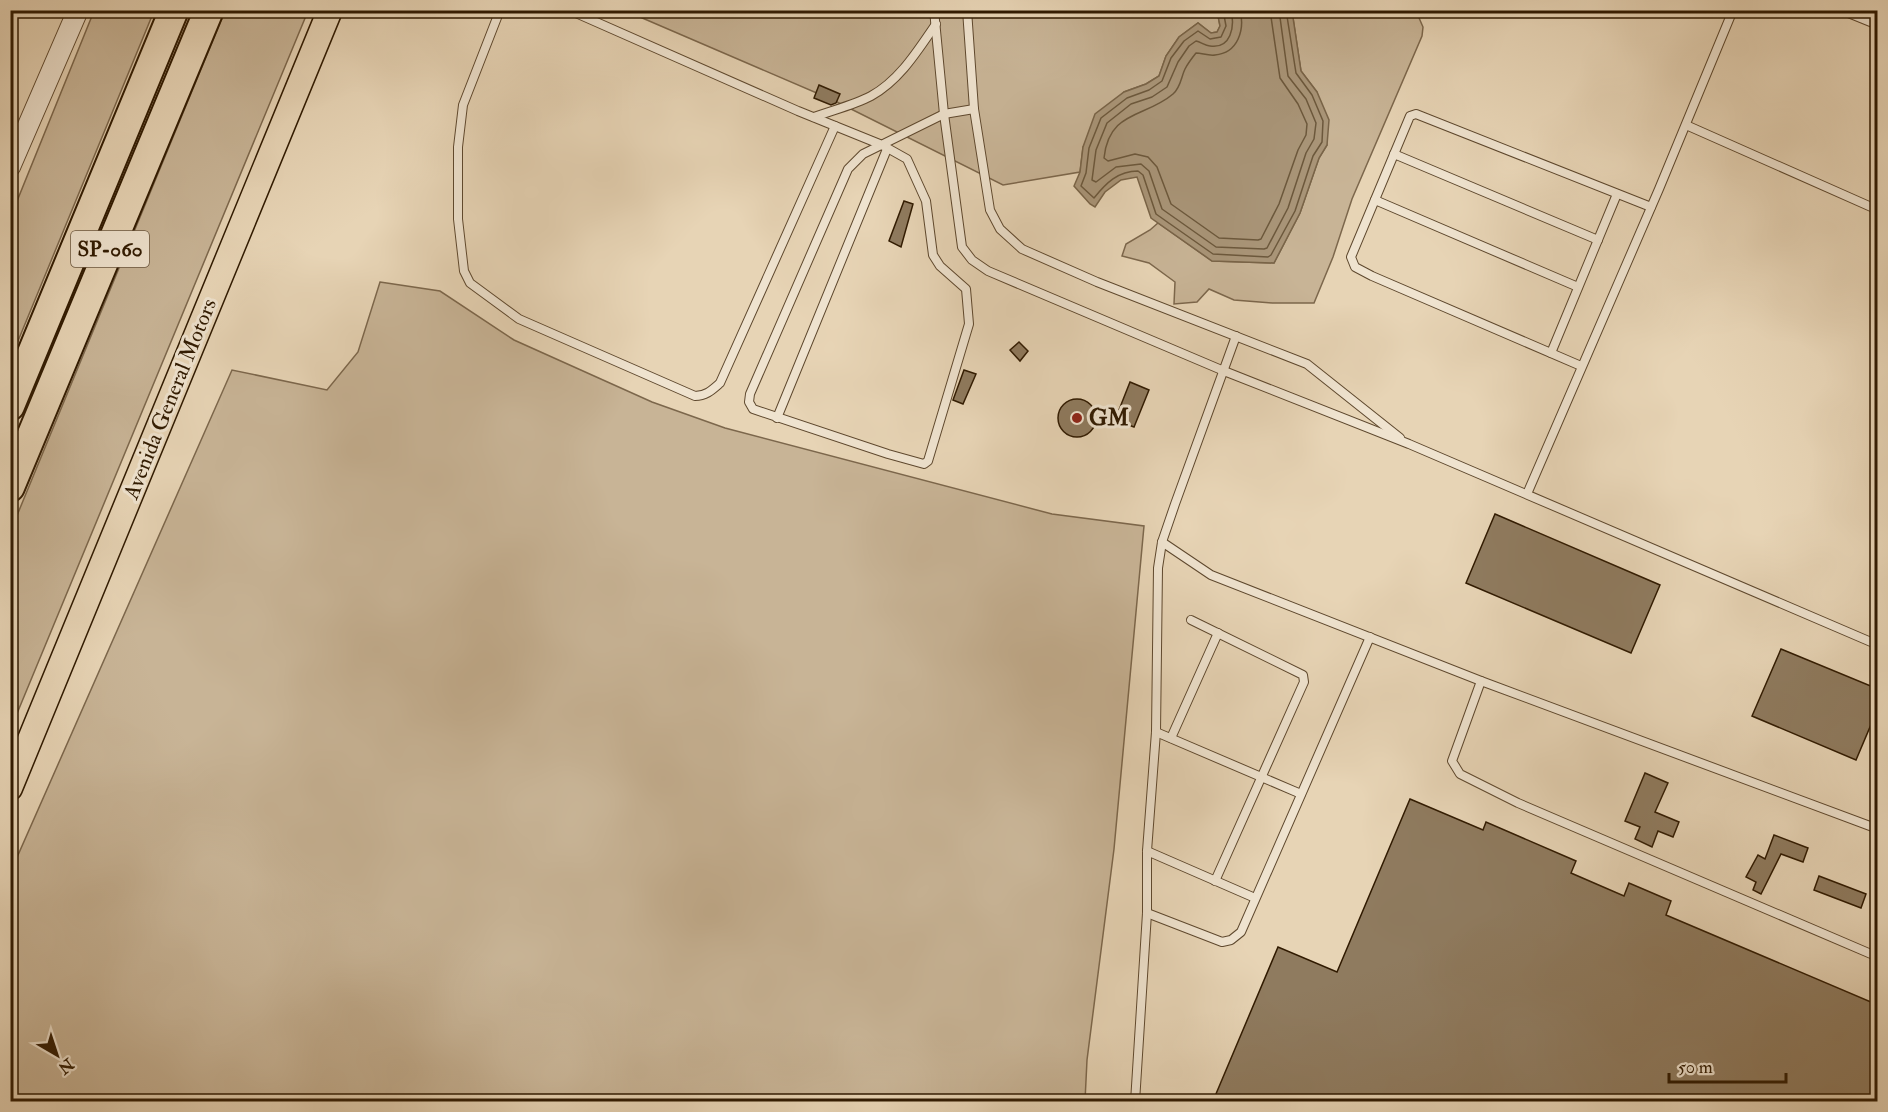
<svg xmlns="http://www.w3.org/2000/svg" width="1888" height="1112" viewBox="0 0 1888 1112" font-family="'IM FELL Double Pica',serif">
	<rect width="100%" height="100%" fill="#e7d4b5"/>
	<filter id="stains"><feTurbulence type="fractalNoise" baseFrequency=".00333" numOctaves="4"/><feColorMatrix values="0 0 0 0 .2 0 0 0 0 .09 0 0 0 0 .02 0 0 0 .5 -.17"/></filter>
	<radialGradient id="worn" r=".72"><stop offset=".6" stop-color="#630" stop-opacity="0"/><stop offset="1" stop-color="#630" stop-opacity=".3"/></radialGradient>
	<g fill="#c8b496" stroke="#7c674c" stroke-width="1.5">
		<path d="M 1217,10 L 1220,26 L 1217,32 L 1211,33 L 1198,23 L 1179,37 L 1166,56 L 1159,76 L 1146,84 L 1124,92 L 1083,147 L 1080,172 L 1003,185 L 833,100 L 626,11 Z"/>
		<path d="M 94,11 L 154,11 L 11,358 L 11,216 Z"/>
		<path d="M 225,11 L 308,11 L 11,728 L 11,530 Z"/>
		<path d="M 1292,11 L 1416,11 L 1423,27 L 1422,36 L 1352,199 L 1333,257 L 1314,303 L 1272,303 L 1234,300 L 1209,289 L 1197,302 L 1174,304 L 1175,282 L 1149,263 L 1122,256 L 1126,244 L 1150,230 L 1158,223 L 1212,261 L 1274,263 L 1300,213 L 1319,158 L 1327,145 L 1317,92 L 1301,71 Z"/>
		<path d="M 380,282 L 440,291 L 514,340 L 652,402 L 725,428 L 1052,514 L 1144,526 L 1114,849 L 1087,1060 L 1085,1101 L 11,1101 L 11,871 L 232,370 L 327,390 L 358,352 Z"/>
	</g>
	<path fill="#a99578" stroke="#796448" stroke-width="1.5" d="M 1217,11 L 1292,11 L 1301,71 L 1317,92 L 1329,120 L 1327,145 L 1319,158 L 1300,213 L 1274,263 L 1212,261 L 1151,218 L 1137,177 L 1121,180 L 1105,192 L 1095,207 L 1090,204 L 1074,186 L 1080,172 L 1083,147 L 1095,114 L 1124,92 L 1146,84 L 1159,76 L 1166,56 L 1179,37 L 1198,23 L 1211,33 L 1217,32 L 1220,26 Z"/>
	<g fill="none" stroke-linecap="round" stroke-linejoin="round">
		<g stroke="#6c583c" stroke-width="1.5">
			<path d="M 1223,10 L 1226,26 L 1221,37 L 1210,39 L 1198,31 L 1184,41 L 1171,58 L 1162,81 L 1149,90 L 1127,98 L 1101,118 L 1089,148 L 1086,173 L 1081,186 L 1094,198 C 1106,183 1118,171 1138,171 L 1143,175 L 1156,214 L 1213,254 L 1268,257 L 1271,255 L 1295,211 L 1313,156 L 1322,142 L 1323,121 L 1312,95 L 1296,73 L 1286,10"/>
			<path d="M 1231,10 C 1235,27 1231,49 1210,46 C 1205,46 1201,42 1196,41 L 1189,46 L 1178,62 L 1167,87 L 1152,97 L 1131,104 L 1107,123 L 1096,150 L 1092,180 L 1096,182 L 1116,167 L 1141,164 L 1149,171 L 1162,209 L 1216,247 L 1264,249 L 1267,248 L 1288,208 L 1306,153 L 1314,139 L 1316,123 L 1306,99 L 1288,76 L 1279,10"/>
			<path d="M 1240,10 C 1245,30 1238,53 1215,55 C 1208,56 1202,53 1196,53 C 1192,58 1188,63 1185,69 C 1181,77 1181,87 1173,94 C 1145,118 1109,110 1104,158 L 1108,161 L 1135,154 L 1148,157 L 1157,167 L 1171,204 L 1219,238 L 1258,240 L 1261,239 L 1279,204 L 1298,150 L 1306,135 L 1307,124 L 1298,104 L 1280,78 L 1270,10"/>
		</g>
	</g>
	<g fill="#8f7b5f" stroke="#301a01" stroke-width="1.5">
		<path d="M 819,85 L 840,94 L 836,103 L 831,105 L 814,98 Z"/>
		<path d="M 904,201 L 913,204 L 901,247 L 889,241 Z"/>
		<path d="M 1019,342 L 1028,351 L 1020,361 L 1010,350 Z"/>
		<path d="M 964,370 L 976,374 L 963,404 L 953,400 Z"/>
		<path d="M 1130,382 L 1149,390 L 1134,427 L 1115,420 Z"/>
		<circle cx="1077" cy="418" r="19"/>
		<path d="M 1495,514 L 1660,585 L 1631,653 L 1466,583 Z"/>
		<path d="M 1781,649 L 1878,689 L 1878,708 L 1856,760 L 1752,716 Z"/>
		<path d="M 1645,773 L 1668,783 L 1655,812 L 1679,822 L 1673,837 L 1658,831 L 1652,847 L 1635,839 L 1640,827 L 1625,821 Z"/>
		<path d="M 1410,799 L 1483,830 L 1486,822 L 1576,861 L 1571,873 L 1624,896 L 1629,883 L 1671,901 L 1666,915 L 1878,1005 L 1878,1101 L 1213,1101 L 1278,947 L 1337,972 Z"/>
		<path d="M 1774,835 L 1808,848 L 1803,862 L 1781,854 L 1761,894 L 1753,890 L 1756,882 L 1746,877 L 1758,855 L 1765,859 Z"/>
		<path d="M 1819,876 L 1866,894 L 1861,908 L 1814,890 Z"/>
	</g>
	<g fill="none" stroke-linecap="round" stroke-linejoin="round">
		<defs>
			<g id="service">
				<path d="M 500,10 L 463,105 L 458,147 L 458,219 L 464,271 L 470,283 L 519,319 L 695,396 C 706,396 712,390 720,383 L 835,126"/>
				<path d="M 569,10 L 798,111 L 882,145 L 907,159 L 926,201 L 933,255 L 940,266 L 966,289 L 969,324 L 928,461 L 924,464 L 888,454 L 753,409 L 749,402 L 750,394 L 848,169 L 863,154 L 944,114 L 974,109"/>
				<path d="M 934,10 L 944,114 L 962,247 L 972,260 L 988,271 L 1224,371 L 1409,444 L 1878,645"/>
				<path d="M 967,10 L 974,109 L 990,210 L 1000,229 L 1022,249 L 1097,282 L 1307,364 L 1400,438"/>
				<path d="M 1841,10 L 1878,25"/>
				<path d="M 814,117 C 833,110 854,105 871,96 C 900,80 918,50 936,24"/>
				<path d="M 1686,125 L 1878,210"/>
				<path d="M 1394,154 L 1598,240"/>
				<path d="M 1375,200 L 1578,287"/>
				<path d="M 1551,353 L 1617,194"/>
				<path d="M 1581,366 L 1372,276 L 1355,267 L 1351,257 L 1410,116 L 1416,114 L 1651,207"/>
				<path d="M 777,418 L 887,149"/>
				<path d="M 1527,494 L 1659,189 L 1733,10"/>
				<path d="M 1162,542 L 1211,575 L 1481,681 L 1878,829"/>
				<path d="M 1191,620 L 1303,675 L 1304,682 L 1215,881"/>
				<path d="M 1481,681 L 1452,761 L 1460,774 L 1518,803 L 1878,957"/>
				<path d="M 1156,732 L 1301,794"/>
				<path d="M 1171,738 L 1218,633"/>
				<path d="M 1147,851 L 1255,898"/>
				<path d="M 1147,913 L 1222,942 L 1231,940 L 1241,932 L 1370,637"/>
				<path d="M 1135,1102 L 1147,913 L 1147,851 L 1156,732 L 1158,568 L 1162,542 L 1175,504 L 1236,336"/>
			</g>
			<path id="tertiary" d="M 10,167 L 78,10"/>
			<path id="primary" d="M 10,788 L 330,10"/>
			<g id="motorway">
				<path d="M 10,406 L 174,10"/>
				<path d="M 10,487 L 209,10"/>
			</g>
		</defs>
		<use href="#service" stroke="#5e482e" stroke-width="10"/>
		<use href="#tertiary" stroke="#5e482e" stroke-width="22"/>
		<use href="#primary" stroke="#301a01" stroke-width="27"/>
		<use href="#motorway" stroke="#301a01" stroke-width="32"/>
		<use href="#service" stroke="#efe3cf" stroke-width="8"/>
		<use href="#tertiary" stroke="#efe3cf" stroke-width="20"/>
		<use href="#primary" stroke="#e7d4b5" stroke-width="24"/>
		<use href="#motorway" stroke="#e7d4b5" stroke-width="28"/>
	</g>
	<circle fill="#8f2418" stroke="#efe3cf" stroke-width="2" cx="1077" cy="418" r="6"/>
	<g text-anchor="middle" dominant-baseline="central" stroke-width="6" stroke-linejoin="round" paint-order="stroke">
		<rect fill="#efe3cf" stroke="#69563f" stroke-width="1.5" x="71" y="231" width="78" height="36" rx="4.5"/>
		<g font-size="21" font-weight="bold" fill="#301a01">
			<text x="110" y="249">SP-060</text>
		</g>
		<g font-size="22" fill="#301a01" stroke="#efe3cf">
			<text transform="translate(170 399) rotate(-68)">Avenida General Motors</text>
		</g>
		<g font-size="22" font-weight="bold" fill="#301a01" stroke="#efe3cf" text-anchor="start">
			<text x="1089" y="418">GM</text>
		</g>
	</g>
	<rect width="1888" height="1112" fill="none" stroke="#e7d4b5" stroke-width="36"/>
	<rect x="12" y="12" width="1864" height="1088" fill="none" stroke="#301a01" stroke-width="3"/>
	<rect x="18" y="18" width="1852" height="1076" fill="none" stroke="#301a01" stroke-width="1.5"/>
	<g transform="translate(57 1055) rotate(141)" stroke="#efe3cf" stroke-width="4.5" paint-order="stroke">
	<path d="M0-4.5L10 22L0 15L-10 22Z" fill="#301a01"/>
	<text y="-9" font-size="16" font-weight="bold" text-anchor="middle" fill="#301a01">N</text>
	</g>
	<path d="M1669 1073v9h117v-9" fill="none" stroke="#301a01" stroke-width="3"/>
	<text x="1678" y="1073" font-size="18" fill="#301a01" stroke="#efe3cf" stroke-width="4.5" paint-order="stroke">50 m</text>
	<rect width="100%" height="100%" filter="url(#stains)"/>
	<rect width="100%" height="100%" fill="url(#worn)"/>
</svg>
